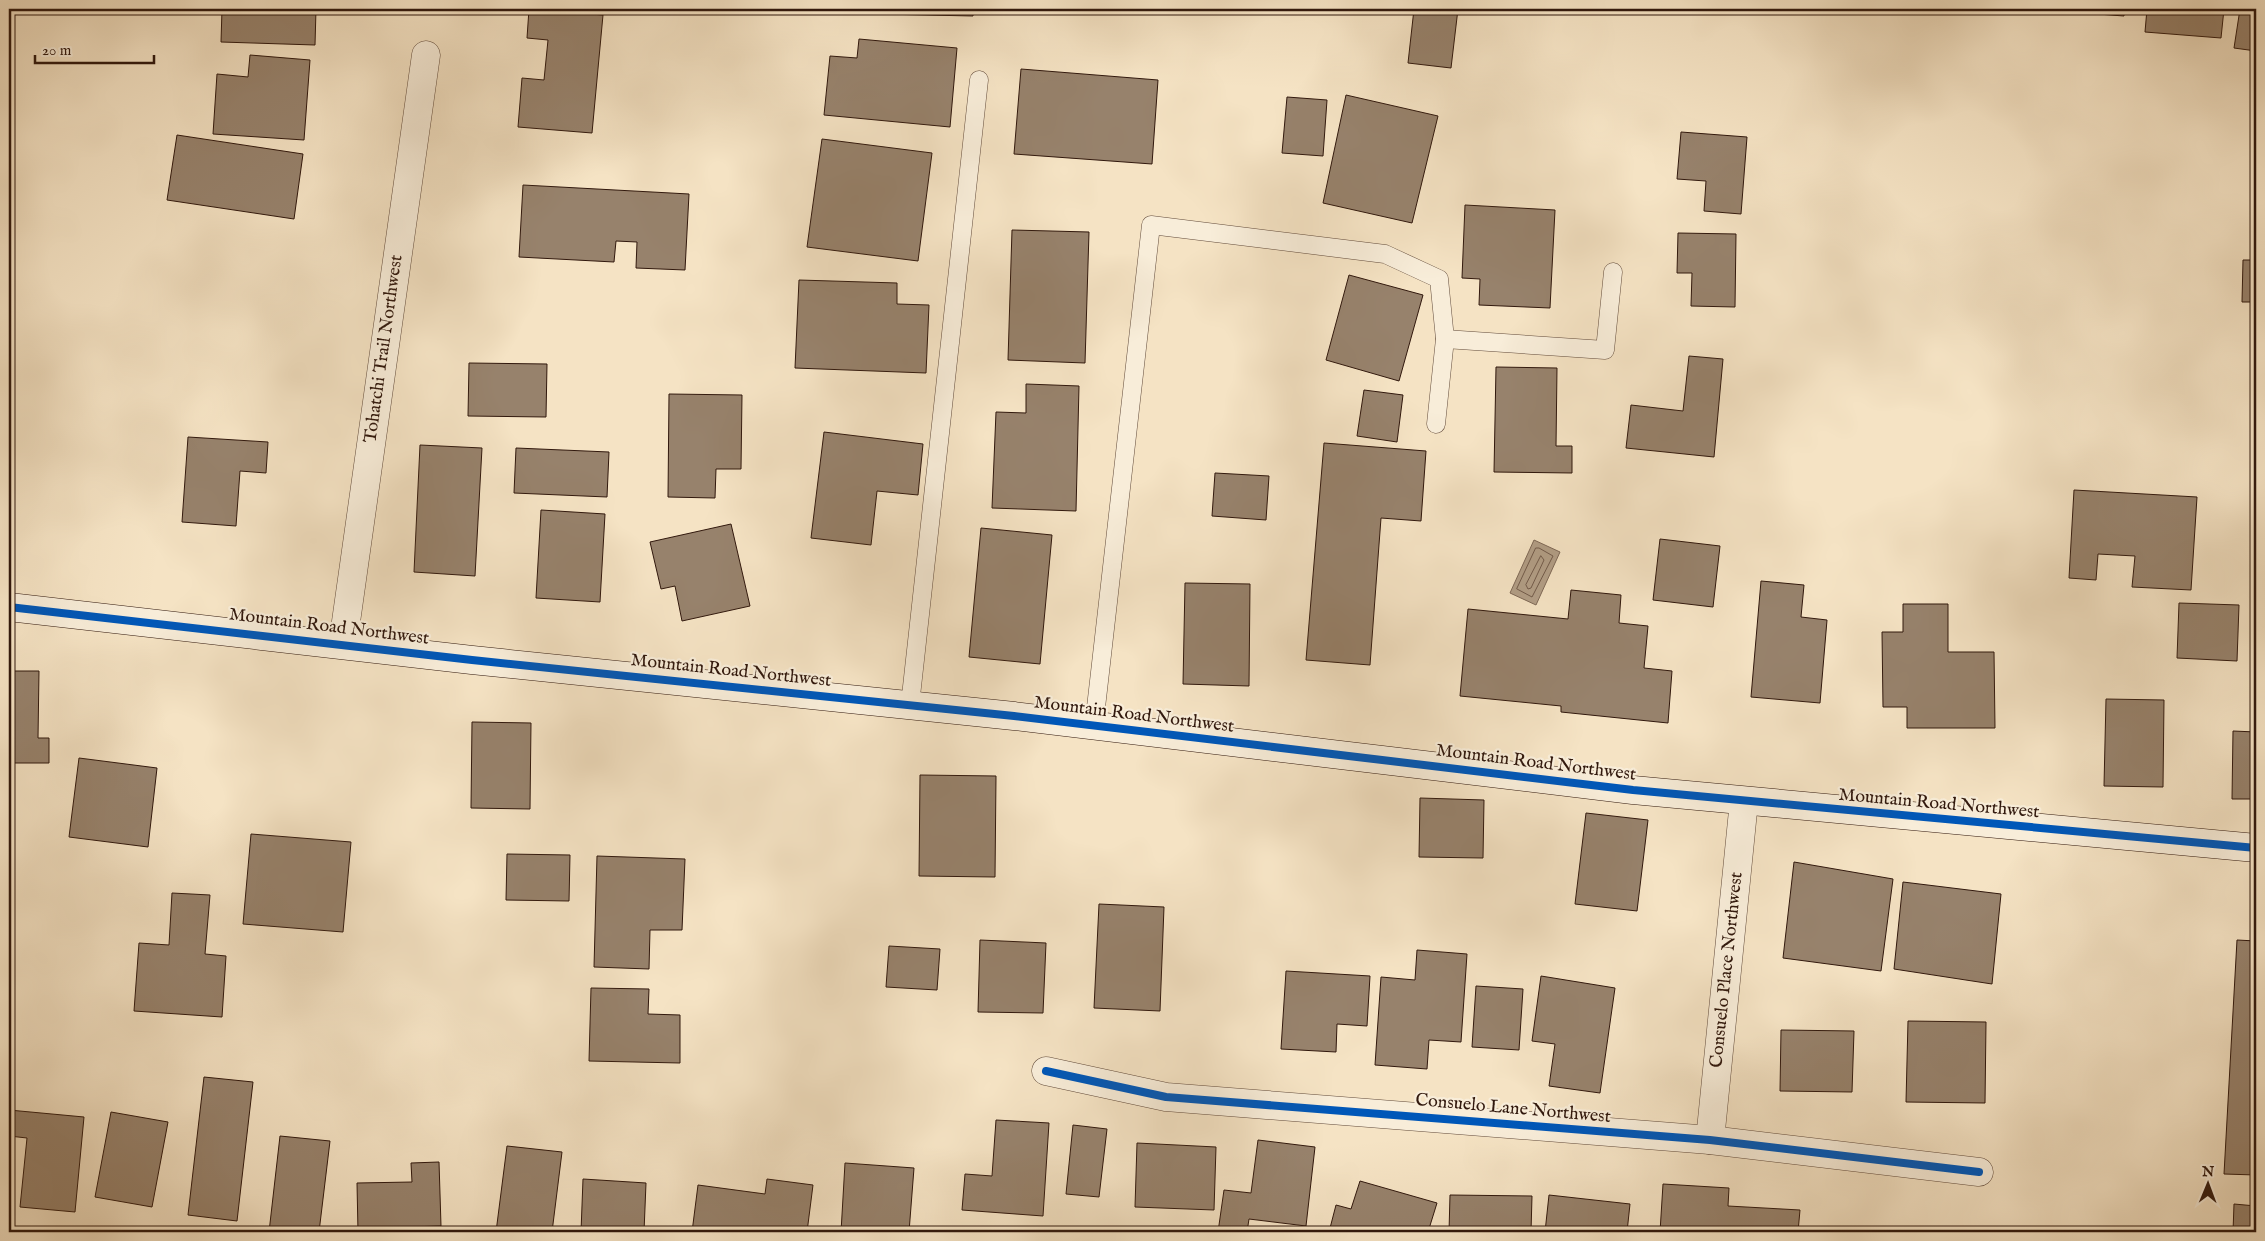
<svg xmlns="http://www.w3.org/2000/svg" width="2265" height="1241" viewBox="0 0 2265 1241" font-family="'IM FELL English',serif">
	<rect width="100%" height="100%" fill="#f5e3c4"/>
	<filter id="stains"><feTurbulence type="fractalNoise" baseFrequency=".004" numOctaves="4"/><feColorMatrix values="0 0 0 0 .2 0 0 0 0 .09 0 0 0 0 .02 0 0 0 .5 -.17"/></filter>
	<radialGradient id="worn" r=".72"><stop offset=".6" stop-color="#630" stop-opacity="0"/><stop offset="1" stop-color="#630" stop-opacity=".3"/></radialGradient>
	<path fill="#b29e86" stroke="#7e6856" d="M 1534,540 L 1560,552 L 1536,605 L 1510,593 Z"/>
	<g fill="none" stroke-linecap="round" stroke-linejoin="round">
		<g stroke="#725b4a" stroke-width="1">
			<path d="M 1536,548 L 1539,548 L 1553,556 L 1532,597 L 1517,589 Z"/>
			<path d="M 1541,556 L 1544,560 L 1531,588 L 1528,589 L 1526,585 Z"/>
		</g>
	</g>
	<g fill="#97826c" stroke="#31180d">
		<path d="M 222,9 L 316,9 L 315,45 L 221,42 Z"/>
		<path d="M 529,9 L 603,15 L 592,133 L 518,127 L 522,78 L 544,80 L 548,40 L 527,38 Z"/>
		<path d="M 880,9 L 973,9 L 973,16 L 880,14 Z"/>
		<path d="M 1414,9 L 1458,9 L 1451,68 L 1408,63 Z"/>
		<path d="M 2032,9 L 2124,9 L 2124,16 Z"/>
		<path d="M 2147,9 L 2224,9 L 2221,38 L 2145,32 Z"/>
		<path d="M 2240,9 L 2256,9 L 2256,51 L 2234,48 Z"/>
		<path d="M 859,39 L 957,48 L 950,127 L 824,115 L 830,56 L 857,58 Z"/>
		<path d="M 250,55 L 310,60 L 304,140 L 213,134 L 217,74 L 248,77 Z"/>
		<path d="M 1021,69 L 1158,80 L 1152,164 L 1014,154 Z"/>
		<path d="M 1346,95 L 1438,116 L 1412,223 L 1323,203 Z"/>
		<path d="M 1287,97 L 1327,100 L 1323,156 L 1282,153 Z"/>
		<path d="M 1681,132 L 1747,137 L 1741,214 L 1704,211 L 1706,181 L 1677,179 Z"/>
		<path d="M 177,135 L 303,154 L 294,219 L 167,200 Z"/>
		<path d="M 822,139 L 932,153 L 918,261 L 807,247 Z"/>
		<path d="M 523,185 L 689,194 L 685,270 L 636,268 L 637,242 L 616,241 L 614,262 L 519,257 Z"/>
		<path d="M 1465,205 L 1555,210 L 1550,308 L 1479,305 L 1480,279 L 1462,278 Z"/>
		<path d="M 1012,230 L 1089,232 L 1085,363 L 1008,360 Z"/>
		<path d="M 1678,233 L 1736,234 L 1735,307 L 1691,306 L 1692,273 L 1677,273 Z"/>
		<path d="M 2243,260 L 2256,260 L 2256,302 L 2242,302 Z"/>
		<path d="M 1349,275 L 1423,295 L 1399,381 L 1326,360 Z"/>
		<path d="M 799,280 L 897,283 L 897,304 L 929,305 L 926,373 L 795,368 Z"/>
		<path d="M 1689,356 L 1723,359 L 1714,457 L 1626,448 L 1631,405 L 1683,411 Z"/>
		<path d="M 469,363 L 547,364 L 546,417 L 468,416 Z"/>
		<path d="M 1496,367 L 1557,368 L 1556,446 L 1572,446 L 1572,473 L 1494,472 Z"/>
		<path d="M 1026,384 L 1079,386 L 1076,511 L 992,508 L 996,412 L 1026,413 Z"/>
		<path d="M 1364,390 L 1403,395 L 1397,442 L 1357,436 Z"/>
		<path d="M 669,394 L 742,395 L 741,469 L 716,469 L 715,498 L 668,497 Z"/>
		<path d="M 824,432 L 923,444 L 918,495 L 877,491 L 871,545 L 811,538 Z"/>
		<path d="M 188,437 L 268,442 L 266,473 L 240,471 L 236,526 L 182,522 Z"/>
		<path d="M 1324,443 L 1426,451 L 1421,521 L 1381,518 L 1370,665 L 1306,660 Z"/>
		<path d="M 420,445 L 482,448 L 475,576 L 414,572 Z"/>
		<path d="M 516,448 L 609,452 L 607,497 L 514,493 Z"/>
		<path d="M 1215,473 L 1269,476 L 1266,520 L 1212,516 Z"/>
		<path d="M 2074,490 L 2197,497 L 2191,590 L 2132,587 L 2135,556 L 2098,554 L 2096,580 L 2069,578 Z"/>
		<path d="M 541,510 L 605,514 L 600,602 L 536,598 Z"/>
		<path d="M 731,524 L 750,606 L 682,621 L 675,586 L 661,589 L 650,542 Z"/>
		<path d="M 981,528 L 1052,535 L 1040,664 L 969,657 Z"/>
		<path d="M 1660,539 L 1720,546 L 1713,607 L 1653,600 Z"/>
		<path d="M 1761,581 L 1804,585 L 1801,617 L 1827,620 L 1820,703 L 1751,697 Z"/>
		<path d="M 1185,583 L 1250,584 L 1249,686 L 1183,684 Z"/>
		<path d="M 1571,590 L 1621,595 L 1619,623 L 1648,626 L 1644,668 L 1672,671 L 1668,723 L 1561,712 L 1561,706 L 1460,696 L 1468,609 L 1568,619 Z"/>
		<path d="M 2179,603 L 2239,605 L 2237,661 L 2177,658 Z"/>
		<path d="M 1903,604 L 1948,604 L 1948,652 L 1994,652 L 1995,728 L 1907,728 L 1907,707 L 1883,707 L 1882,632 L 1903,632 Z"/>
		<path d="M 9,671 L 39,671 L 38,738 L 49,738 L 49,763 L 9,763 Z"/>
		<path d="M 2106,699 L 2164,700 L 2163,787 L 2104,786 Z"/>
		<path d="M 472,722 L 531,723 L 530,809 L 471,808 Z"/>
		<path d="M 2233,731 L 2256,732 L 2256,799 L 2232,799 Z"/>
		<path d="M 79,758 L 157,768 L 148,847 L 69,837 Z"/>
		<path d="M 920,775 L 996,776 L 995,877 L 919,876 Z"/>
		<path d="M 1420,798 L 1484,800 L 1483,858 L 1419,857 Z"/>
		<path d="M 1586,813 L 1648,820 L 1637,911 L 1575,904 Z"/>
		<path d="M 251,834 L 351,842 L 343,932 L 243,924 Z"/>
		<path d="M 507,854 L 570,855 L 569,901 L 506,900 Z"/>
		<path d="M 597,856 L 685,859 L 682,930 L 650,930 L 649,969 L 594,967 Z"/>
		<path d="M 1794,862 L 1893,879 L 1881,971 L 1783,958 Z"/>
		<path d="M 1903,882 L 2001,894 L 1992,984 L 1894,969 Z"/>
		<path d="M 172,893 L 210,895 L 205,954 L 226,956 L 222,1017 L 134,1011 L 139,943 L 169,945 Z"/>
		<path d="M 1099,904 L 1164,907 L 1160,1011 L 1094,1008 Z"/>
		<path d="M 980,940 L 1046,943 L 1043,1013 L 978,1012 Z"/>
		<path d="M 2237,940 L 2256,941 L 2256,1175 L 2224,1174 Z"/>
		<path d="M 889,946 L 940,949 L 937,990 L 886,987 Z"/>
		<path d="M 1417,950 L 1467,954 L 1461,1042 L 1429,1040 L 1427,1069 L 1375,1065 L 1381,977 L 1415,980 Z"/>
		<path d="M 1286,971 L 1370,976 L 1367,1026 L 1337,1024 L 1336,1052 L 1281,1049 Z"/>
		<path d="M 1541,976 L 1615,988 L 1600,1093 L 1549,1086 L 1555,1044 L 1532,1041 Z"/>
		<path d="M 1476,986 L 1523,989 L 1519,1050 L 1472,1047 Z"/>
		<path d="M 591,988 L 649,989 L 648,1014 L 680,1015 L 680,1063 L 589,1061 Z"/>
		<path d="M 1908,1021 L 1986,1022 L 1985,1103 L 1906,1102 Z"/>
		<path d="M 1781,1030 L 1854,1031 L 1852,1092 L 1780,1091 Z"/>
		<path d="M 204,1077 L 253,1082 L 237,1221 L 188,1215 Z"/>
		<path d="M 9,1110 L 84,1117 L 75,1212 L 20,1207 L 27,1138 L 9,1136 Z"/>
		<path d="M 111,1112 L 168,1122 L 152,1207 L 95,1197 Z"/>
		<path d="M 996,1120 L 1049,1123 L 1043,1216 L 962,1210 L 965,1174 L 992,1176 Z"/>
		<path d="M 1073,1125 L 1107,1129 L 1099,1197 L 1066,1194 Z"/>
		<path d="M 280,1136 L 330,1141 L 319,1232 L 269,1232 Z"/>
		<path d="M 1258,1140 L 1315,1147 L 1306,1226 L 1249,1219 L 1247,1232 L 1218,1232 L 1224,1190 L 1251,1193 Z"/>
		<path d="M 1137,1143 L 1216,1147 L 1214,1210 L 1135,1207 Z"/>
		<path d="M 507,1146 L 562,1152 L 552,1232 L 496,1232 Z"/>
		<path d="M 439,1162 L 441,1226 L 408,1227 L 408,1232 L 358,1232 L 357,1183 L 412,1182 L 411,1163 Z"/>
		<path d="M 845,1163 L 914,1168 L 909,1232 L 841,1232 Z"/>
		<path d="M 583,1179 L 646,1183 L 644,1232 L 581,1232 Z"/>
		<path d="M 767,1179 L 813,1185 L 807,1232 L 692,1232 L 698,1185 L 765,1194 Z"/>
		<path d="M 1360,1181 L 1437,1203 L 1428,1232 L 1329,1232 L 1336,1205 L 1351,1209 Z"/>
		<path d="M 1663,1184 L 1729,1188 L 1728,1206 L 1800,1210 L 1798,1232 L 1660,1232 Z"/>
		<path d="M 1450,1195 L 1532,1196 L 1531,1232 L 1449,1232 Z"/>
		<path d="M 1549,1195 L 1630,1204 L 1627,1232 L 1545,1232 Z"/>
		<path d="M 2234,1204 L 2256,1206 L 2256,1232 L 2233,1232 Z"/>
	</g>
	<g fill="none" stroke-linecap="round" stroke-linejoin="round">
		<defs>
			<g id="lane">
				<path d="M 1445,339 L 1605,350 L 1613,272"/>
				<path d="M 910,705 L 979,80"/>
				<path d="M 1094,725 L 1151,225 L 1385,254 L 1439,279 L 1445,339 L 1436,424"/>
			</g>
			<g id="street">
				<path d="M 343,643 L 426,55"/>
				<path d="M 1046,1071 L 1166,1097 L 1710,1140 L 1979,1172"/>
				<path d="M 1710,1140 L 1744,801"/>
			</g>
			<path id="secondary" d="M 9,607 L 472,660 L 1014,716 L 1633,790 L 2256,848"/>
		</defs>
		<use href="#lane" stroke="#624b3b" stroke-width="19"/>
		<use href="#street" stroke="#624b3b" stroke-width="29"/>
		<use href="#secondary" stroke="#31180d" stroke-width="29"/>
		<use href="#lane" stroke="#f8edd9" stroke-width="18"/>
		<use href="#street" stroke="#f8edd9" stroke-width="28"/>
		<use href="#secondary" stroke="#f8edd9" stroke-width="28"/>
		<defs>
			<g id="cycleway">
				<path d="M 9,607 L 472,660 L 1014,716 L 1633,790 L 2256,848"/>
				<path d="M 1046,1071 L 1166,1097 L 1710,1140 L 1979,1172"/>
			</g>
		</defs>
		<use href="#cycleway" stroke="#f8edd9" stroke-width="11"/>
		<use href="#cycleway" stroke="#0057b8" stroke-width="8"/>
	</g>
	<g text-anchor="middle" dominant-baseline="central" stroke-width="4.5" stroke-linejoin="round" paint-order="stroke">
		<g font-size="18" fill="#31180d" stroke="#f8edd9">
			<text transform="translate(384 349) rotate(-82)">Tohatchi Trail Northwest</text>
			<text transform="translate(329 627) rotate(7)">Mountain Road Northwest</text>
			<text transform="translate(731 671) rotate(6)">Mountain Road Northwest</text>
			<text transform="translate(1134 715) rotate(7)">Mountain Road Northwest</text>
			<text transform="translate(1536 763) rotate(7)">Mountain Road Northwest</text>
			<text transform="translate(1939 804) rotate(5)">Mountain Road Northwest</text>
			<text transform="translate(1727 970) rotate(-84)">Consuelo Place Northwest</text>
			<text transform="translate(1513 1109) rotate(5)">Consuelo Lane Northwest</text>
		</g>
	</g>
	<rect width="2265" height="1241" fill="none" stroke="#f5e3c4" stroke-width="30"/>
	<rect x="10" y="10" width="2245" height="1221" fill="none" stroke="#31180d" stroke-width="2.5"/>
	<rect x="15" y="15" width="2235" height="1211" fill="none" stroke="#31180d"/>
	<g transform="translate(2208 1184) rotate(1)" stroke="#f8edd9" stroke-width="4" paint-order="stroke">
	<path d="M0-4L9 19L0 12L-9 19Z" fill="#31180d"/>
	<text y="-8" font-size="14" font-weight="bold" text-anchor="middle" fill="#31180d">N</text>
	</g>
	<path d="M35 55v8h119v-8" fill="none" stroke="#31180d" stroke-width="2.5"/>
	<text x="42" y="55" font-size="15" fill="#31180d" stroke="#f8edd9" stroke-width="4" paint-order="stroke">20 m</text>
	<rect width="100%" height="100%" filter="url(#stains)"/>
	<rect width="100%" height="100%" fill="url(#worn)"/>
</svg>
